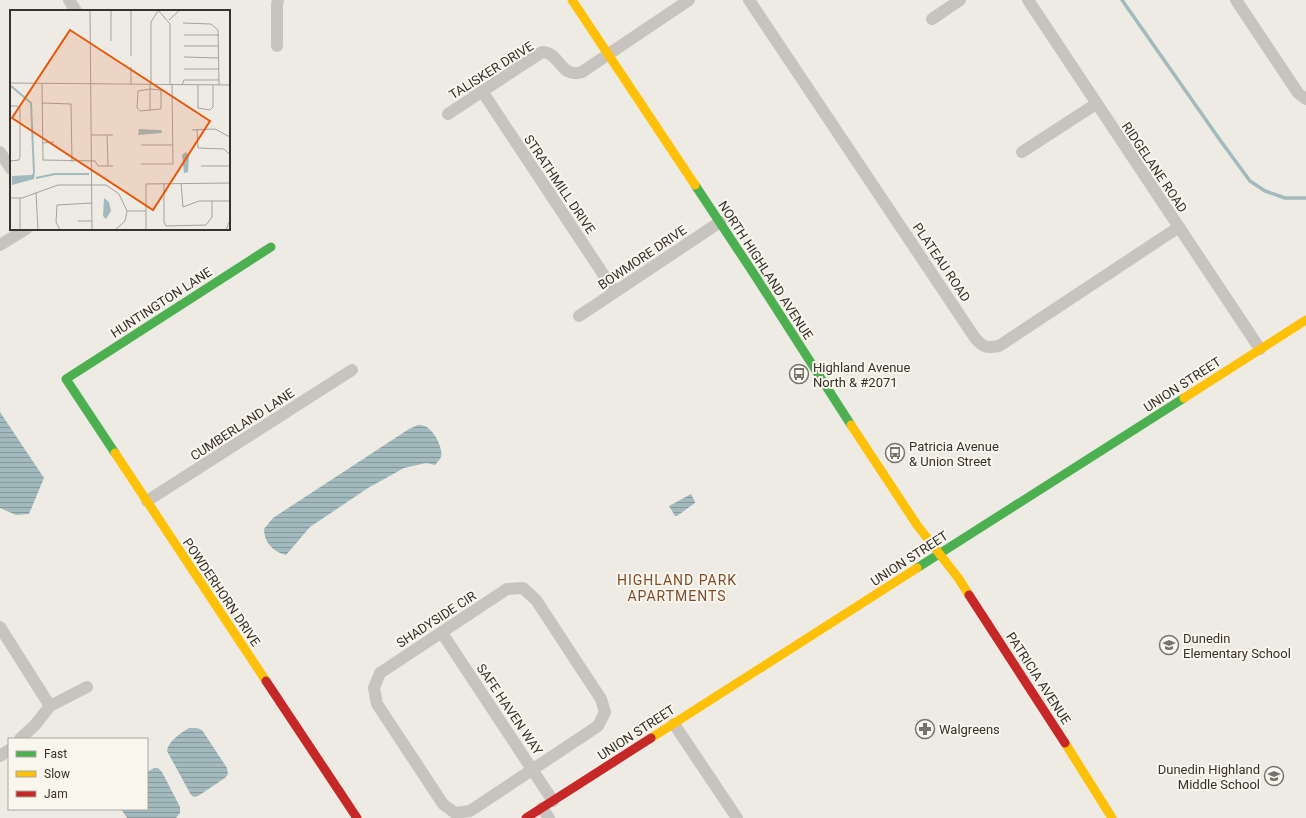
<svg xmlns="http://www.w3.org/2000/svg" width="1306" height="818" viewBox="0 0 1306 818" font-family="Roboto,sans-serif">
	<defs>
		<pattern id="water-rules" width="6" height="5" patternUnits="userSpaceOnUse"><rect width="6" height="5" fill="#a2babe"/><path d="M0 2.5h6" fill="none" stroke="#85989b"/></pattern>
	</defs>
	<rect width="100%" height="100%" fill="#eeebe5"/>
	<g fill="url(#water-rules)">
		<polygon points="0,412 44,478 29,514 16,515 0,508"/>
		<path d="M418,425C420,425 422,425 424,426C433,428 444,449 441,457C440,460 437,462 435,465L426,463L404,468L368,488L310,527L286,555C273,552 264,542 264,529L273,518L409,429Z"/>
		<polygon points="691,494 695,502 695,503 677,516 675,516 669,506"/>
		<path d="M189,728H197L202,730L227,768L228,774L225,778L198,796L194,797L191,795L167,751C168,741 181,733 189,728Z"/>
		<polygon points="154,768 158,768 162,772 180,807 180,813 176,818 127,818 121,809 147,809 147,772"/>
	</g>
	<g fill="none" stroke-linecap="round" stroke-linejoin="round">
		<polyline stroke="#a2babe" stroke-width="3.5" points="1122,0 1220,140 1250,181 1265,191 1285,198 1306,198"/>
		<g stroke="#c7c3be" stroke-width="12">
			<polyline points="69,0 76,11"/>
			<path d="M749,0L975,338C984,348 986,348 999,346L1179,227"/>
			<polyline points="1028,0 1260,349"/>
			<polyline points="1236,0 1298,93 1306,99"/>
			<polyline points="932,19 960,0"/>
			<polyline points="277,46 277,5 278,0"/>
			<polyline points="482,91 615,292"/>
			<path d="M448,114L542,52C560,52 560,79 582,72L689,0"/>
			<polyline points="0,152 11,169"/>
			<polyline points="1022,152 1096,104"/>
			<polyline points="0,245 26,229"/>
			<polyline points="579,316 720,222"/>
			<polyline points="147,501 352,370"/>
			<polygon points="523,588 536,600 601,699 605,712 598,726 470,811 455,813 443,804 377,704 374,688 380,673 507,589"/>
			<polyline points="0,627 50,706"/>
			<polyline points="442,633 553,801"/>
			<polyline points="674,724 737,818"/>
			<polyline points="20,739 35,725 50,706 87,687"/>
			<polyline points="0,756 9,750"/>
			<polyline points="542,808 549,818"/>
		</g>
		<g stroke="#4caf50" stroke-width="9">
			<polyline points="695,185 754,274 851,425"/>
			<polyline points="115,453 66,379 271,247"/>
			<polyline points="917,568 1184,398"/>
		</g>
		<g stroke="#ffc107" stroke-width="9">
			<polyline points="572,0 695,185"/>
			<polyline points="1184,398 1306,320"/>
			<polyline points="851,425 917,525 959,579 969,595"/>
			<polyline points="115,453 266,681"/>
			<polyline points="651,738 917,568"/>
			<polyline points="1065,743 1112,818"/>
		</g>
		<g stroke="#c62828" stroke-width="9">
			<polyline points="969,595 1065,743"/>
			<polyline points="266,681 357,818"/>
			<polyline points="526,818 651,738"/>
		</g>
	</g>
	<defs>
		<g id="bus-ring" transform="scale(1)"><circle r="9.5" fill="#f9f6ee" stroke="#78726d" stroke-width="1.5"/><path d="M-5-6H5V4H4V6H2V4H-2V6H-4V4H-5ZM-3.5-4V0h7V-4ZM-3.5 1.2v1.5H-2V1.2ZM2 1.2v1.5H3.5V1.2Z" fill="#78726d"/></g>
		<g id="school-ring" transform="scale(1)"><circle r="9.5" fill="#f9f6ee" stroke="#78726d" stroke-width="1.5"/><path d="M0-5L7-2L0 1L-7-2ZM-4 1L0 2.5L4 1V4Q0 6-4 4Z" fill="#78726d"/></g>
		<g id="pharmacy-ring" transform="scale(1)"><circle r="9.5" fill="#f9f6ee" stroke="#78726d" stroke-width="1.5"/><path d="M-2-6h4v4h4v4h-4v4h-4v-4h-4v-4h4Z" fill="#78726d"/></g>
	</defs>
	<g fill-rule="evenodd">
		<use href="#bus-ring" x="799" y="374"/>
		<use href="#bus-ring" x="895" y="453"/>
		<use href="#school-ring" x="1169" y="645"/>
		<use href="#pharmacy-ring" x="925" y="729"/>
		<use href="#school-ring" x="1274" y="776"/>
	</g>
	<g text-anchor="middle" stroke-width="4" stroke-linejoin="round" paint-order="stroke">
		<g font-size="13" fill="#38312c" stroke="#f9f6ee">
			<text transform="translate(491 70) rotate(-32)" y="5">TALISKER DRIVE</text>
			<text transform="translate(1155 167) rotate(56)" y="5">RIDGELANE ROAD</text>
			<text transform="translate(560 184) rotate(56)" y="5">STRATHMILL DRIVE</text>
			<text transform="translate(642 257) rotate(-34)" y="5">BOWMORE DRIVE</text>
			<text transform="translate(942 262) rotate(56)" y="5">PLATEAU ROAD</text>
			<text transform="translate(766 270) rotate(57)" y="5">NORTH HIGHLAND AVENUE</text>
			<text transform="translate(161 302) rotate(-33)" y="5">HUNTINGTON LANE</text>
			<text transform="translate(1182 384) rotate(-33)" y="5">UNION STREET</text>
			<text transform="translate(242 424) rotate(-33)" y="5">CUMBERLAND LANE</text>
			<text transform="translate(909 558) rotate(-33)" y="5">UNION STREET</text>
			<text transform="translate(222 592) rotate(56)" y="5">POWDERHORN DRIVE</text>
			<text transform="translate(436 619) rotate(-33)" y="5">SHADYSIDE CIR</text>
			<text transform="translate(1039 678) rotate(57)" y="5">PATRICIA AVENUE</text>
			<text transform="translate(510 709) rotate(56)" y="5">SAFE HAVEN WAY</text>
			<text transform="translate(636 732) rotate(-33)" y="5">UNION STREET</text>
		</g>
		<g font-size="13" fill="#38312c" stroke="#f9f6ee" text-anchor="start">
			<text x="813" y="372">Highland Avenue<tspan x="813" dy="15">North &amp; #2071</tspan></text>
			<text x="909" y="451">Patricia Avenue<tspan x="909" dy="15">&amp; Union Street</tspan></text>
			<text x="1183" y="643">Dunedin<tspan x="1183" dy="15">Elementary School</tspan></text>
			<text x="939" y="734">Walgreens</text>
			<text x="1260" y="774" text-anchor="end">Dunedin Highland<tspan x="1260" dy="15">Middle School</tspan></text>
		</g>
		<g font-size="14" letter-spacing="1" fill="#814c2b" stroke="#f9f6ee">
			<text x="677" y="585">HIGHLAND PARK<tspan x="677" dy="16">APARTMENTS</tspan></text>
		</g>
	</g>
	<g transform="translate(10 10)">
		<rect width="220" height="220" fill="#eeebe5"/>
		<path d="M129,119L151,120L152,123L128,125ZM176,142L179,146L178,162L174,163L172,145ZM25,162L24,169L2,175V166L21,165ZM94,188L99,192L101,201L96,209L93,206Z" fill="#a2babe"/>
		<path fill="none" stroke="#a2babe" stroke-width="2" d="M1,76L21,93L24,163M26,168L45,164H79"/>
		<path fill="none" stroke="#a5a19b" stroke-width="1" d="M80,0L82,220M101,0V31M121,0V46M148,0L160,14V75M159,10L170,0M173,13L201,14L208,20L209,75M174,25H209M174,36H209M174,47L209,48M121,57V74M174,59H209M0,73L220,75M32,74L33,150L85,151L88,156H103M140,75V100M141,75V12L148,1M172,75L174,70H209M188,75V98L200,100L203,97V75M140,79L151,80V99L130,101L127,98L128,81ZM32,93L61,94L62,152M0,96H7L10,99V147L9,150L0,151M182,120L205,119L220,127M187,120L188,138L214,139L220,145M81,125H103M97,125L98,156M32,133L44,132M131,135H162M131,154H163L162,75M191,156H220M154,173V212L156,216L196,215L202,207V191M171,173L173,197L189,191H220M26,183L28,220M0,188H12L48,175H96L109,184L117,201L115,211L105,220M10,188V220M117,201H136M68,211H82M50,220L46,212L47,195L82,193M136,220V174L220,173M216,220L220,210V191"/>
		<path fill="#e8590c" fill-opacity="0.15" stroke="#e8590c" stroke-width="2" d="M60,20L200,111L143,200L2,108Z"/>
		<rect width="220" height="220" fill="none" stroke="#38312c" stroke-width="2"/>
	</g>
	<rect x="8" y="738" width="140" height="72" fill="#f9f6ee" stroke="#aca7a0"/>
	<rect x="16" y="751" width="20" height="6" fill="#4caf50" stroke="#aca7a0"/>
	<text x="44" y="758" font-size="12" fill="#38312c">Fast</text>
	<rect x="16" y="771" width="20" height="6" fill="#ffc107" stroke="#aca7a0"/>
	<text x="44" y="778" font-size="12" fill="#38312c">Slow</text>
	<rect x="16" y="791" width="20" height="6" fill="#c62828" stroke="#aca7a0"/>
	<text x="44" y="798" font-size="12" fill="#38312c">Jam</text>
</svg>
